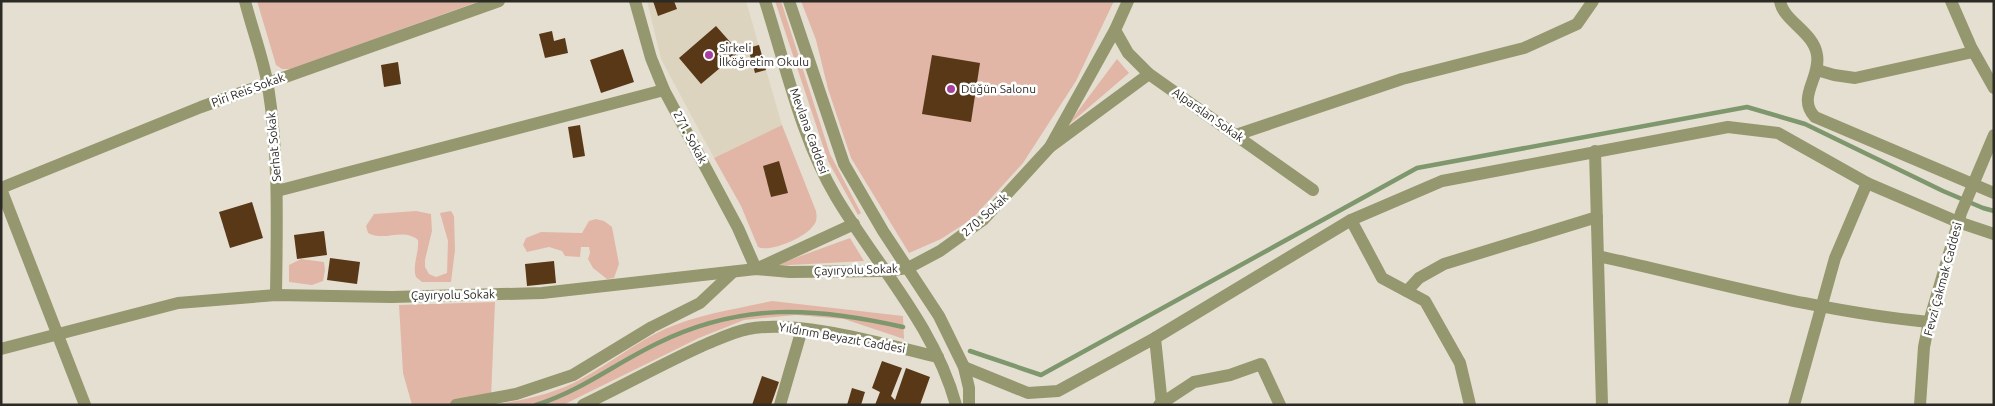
<svg xmlns="http://www.w3.org/2000/svg" width="1995" height="406" viewBox="0 0 1995 406" font-family="Ubuntu,sans-serif">
	<rect width="100%" height="100%" fill="#e5dfd2"/>
	<polygon fill="#ddd4c0" points="647,1 746,1 782,125 714,158 661,59"/>
	<g fill="#e2b6a6">
		<polygon points="257,1 480,1 291,69 282,69 276,65"/>
		<polygon points="775,1 781,1 830,154 861,213 858,215 828,161"/>
		<polygon points="801,1 1114,1 1076,81 1023,163 972,219 941,239 909,253 851,158 828,89 816,40"/>
		<polygon points="1117,59 1129,73 1066,127"/>
		<path d="M782,125L816,211C817,217 817,222 813,226C806,237 770,253 758,247L741,206L714,158Z"/>
		<path d="M416,211L431,214L432,231L425,260V267L429,274L436,277L447,273L448,241L440,213L451,211L454,216L455,250L451,282H422L416,277C412,266 419,253 418,240C403,227 385,242 368,233L366,226L374,214Z"/>
		<polygon points="596,219 604,221 612,227 619,264 614,278 607,279 593,268 588,259 590,253 589,247 581,247 580,257 565,256 562,251 549,247 527,252 523,245 526,238 541,232 582,233 589,221"/>
		<polygon points="850,238 864,261 773,266"/>
		<polygon points="301,259 324,262 325,270 323,281 312,285 289,282 289,265"/>
		<path d="M772,301L903,316L904,339L844,319L796,315L744,320L699,338L563,405H492C524,400 555,394 583,378C611,363 636,342 665,329C699,314 736,309 772,301Z"/>
		<polygon points="495,302 491,398 456,405 412,405 403,373 399,305"/>
	</g>
	<g fill="none" stroke-linecap="round" stroke-linejoin="round">
		<g stroke="#7e976d" stroke-width="4.5">
			<polyline points="970,351 1041,375 1417,168 1747,107 1805,124 1943,191 1983,208 1994,211"/>
			<path d="M536,405C581,391 616,363 658,343C742,302 815,307 903,327"/>
		</g>
	</g>
	<g fill="#593817">
		<polygon points="653,1 674,1 677,9 658,16"/>
		<polygon points="716,26 739,52 701,84 679,58"/>
		<polygon points="552,31 554,41 565,38 568,53 545,58 539,34"/>
		<polygon points="759,45 766,70 755,73 748,48"/>
		<polygon points="623,49 634,82 601,93 590,60"/>
		<polygon points="932,55 980,63 971,122 922,114"/>
		<polygon points="398,62 401,84 384,87 381,65"/>
		<polygon points="580,125 585,156 573,158 568,127"/>
		<polygon points="779,161 788,193 771,197 763,166"/>
		<polygon points="252,202 263,238 230,248 219,212"/>
		<polygon points="324,231 327,255 297,259 294,235"/>
		<polygon points="330,258 360,262 357,284 327,280"/>
		<polygon points="554,261 556,283 527,286 525,264"/>
		<polygon points="882,361 902,368 891,396 895,400 906,368 930,377 920,405 875,405 880,392 872,388"/>
		<polygon points="762,376 779,382 771,405 752,405"/>
		<polygon points="852,388 865,392 861,405 847,405"/>
	</g>
	<g fill="none" stroke-linecap="round" stroke-linejoin="round">
		<g stroke="#95976e" stroke-width="12">
			<path d="M245,1C252,29 263,57 268,86C279,155 277,225 276,295"/>
			<polyline points="635,1 651,58 664,90 738,228 756,269 854,224"/>
			<path d="M765,1C786,66 801,138 836,197C877,266 934,325 956,405"/>
			<polyline points="789,1 844,164 883,231 939,316 964,367 969,388 969,405"/>
			<polyline points="1128,1 1115,30 1050,147 1149,74"/>
			<path d="M1780,1C1783,21 1814,32 1817,55C1821,78 1796,97 1815,117L1994,193"/>
			<polyline points="1951,1 1971,47 1994,88"/>
			<polyline points="1115,30 1128,53 1149,74 1313,190"/>
			<polyline points="1817,70 1834,75 1855,78 1973,52"/>
			<polyline points="1236,135 1402,79 1524,48 1577,24 1593,1"/>
			<polyline points="1595,151 1602,405"/>
			<polyline points="1,188 201,107 499,1"/>
			<polyline points="1,189 85,405"/>
			<polyline points="277,191 664,90"/>
			<polyline points="1351,220 1382,278 1425,301 1460,363 1470,405"/>
			<path d="M1598,256C1707,280 1818,312 1929,322"/>
			<polyline points="1407,291 1419,278 1444,264 1597,217"/>
			<polyline points="1155,338 1162,405"/>
			<polyline points="1,349 178,303 276,295 392,297 542,293 756,269 790,272 885,271 908,268 940,251 983,220 1050,147"/>
			<polyline points="964,367 1028,393 1058,391 1155,338 1351,220 1442,181 1728,127 1778,133 1867,183 1958,222 1994,234"/>
			<polyline points="456,405 516,394 573,375 652,327 700,303 733,272"/>
			<path d="M583,405C623,386 662,364 702,346C717,340 732,332 748,329C799,319 886,345 938,357"/>
			<polyline points="780,405 802,329"/>
			<polyline points="1159,405 1194,382 1230,375 1261,364 1280,405"/>
			<polyline points="1794,405 1835,258 1867,183"/>
			<polyline points="1920,405 1924,347 1929,322 1961,213 1994,135"/>
		</g>
	</g>
	<g fill="#a73ea0" stroke="#fff" stroke-width="2">
		<circle cx="709" cy="55" r="5"/>
		<circle cx="951" cy="89" r="5"/>
	</g>
	<g text-anchor="middle" stroke-width="5" stroke-linejoin="round" paint-order="stroke">
		<g font-size="12" fill="#2c2a25" stroke="#fff" text-anchor="start">
			<text x="719" y="52">Sirkeli<tspan x="719" dy="14">İlköğretim Okulu</tspan></text>
			<text x="961" y="93">Düğün Salonu</text>
		</g>
		<g font-size="12" fill="#2c2a25" stroke="#fff">
			<text transform="translate(248 90) rotate(-20)" y="4">Piri Reis Sokak</text>
			<text transform="translate(1208 115) rotate(35)" y="4">Alparslan Sokak</text>
			<text transform="translate(809 131) rotate(70)" y="4">Mevlana Caddesi</text>
			<text transform="translate(690 137) rotate(62)" y="4">271. Sokak</text>
			<text transform="translate(274 147) rotate(-95)" y="4">Serhat Sokak</text>
			<text transform="translate(985 215) rotate(-42)" y="4">270. Sokak</text>
			<text transform="translate(856 270) rotate(-2)" y="4">Çayıryolu Sokak</text>
			<text transform="translate(1943 279) rotate(-75)" y="4">Fevzi Çakmak Caddesi</text>
			<text transform="translate(453 295) rotate(-1)" y="4">Çayıryolu Sokak</text>
			<text transform="translate(842 338) rotate(10)" y="4">Yıldırım Beyazıt Caddesi</text>
		</g>
	</g>
	<rect width="1995" height="406" fill="none" stroke="#2c2a25" stroke-width="5"/>
</svg>
